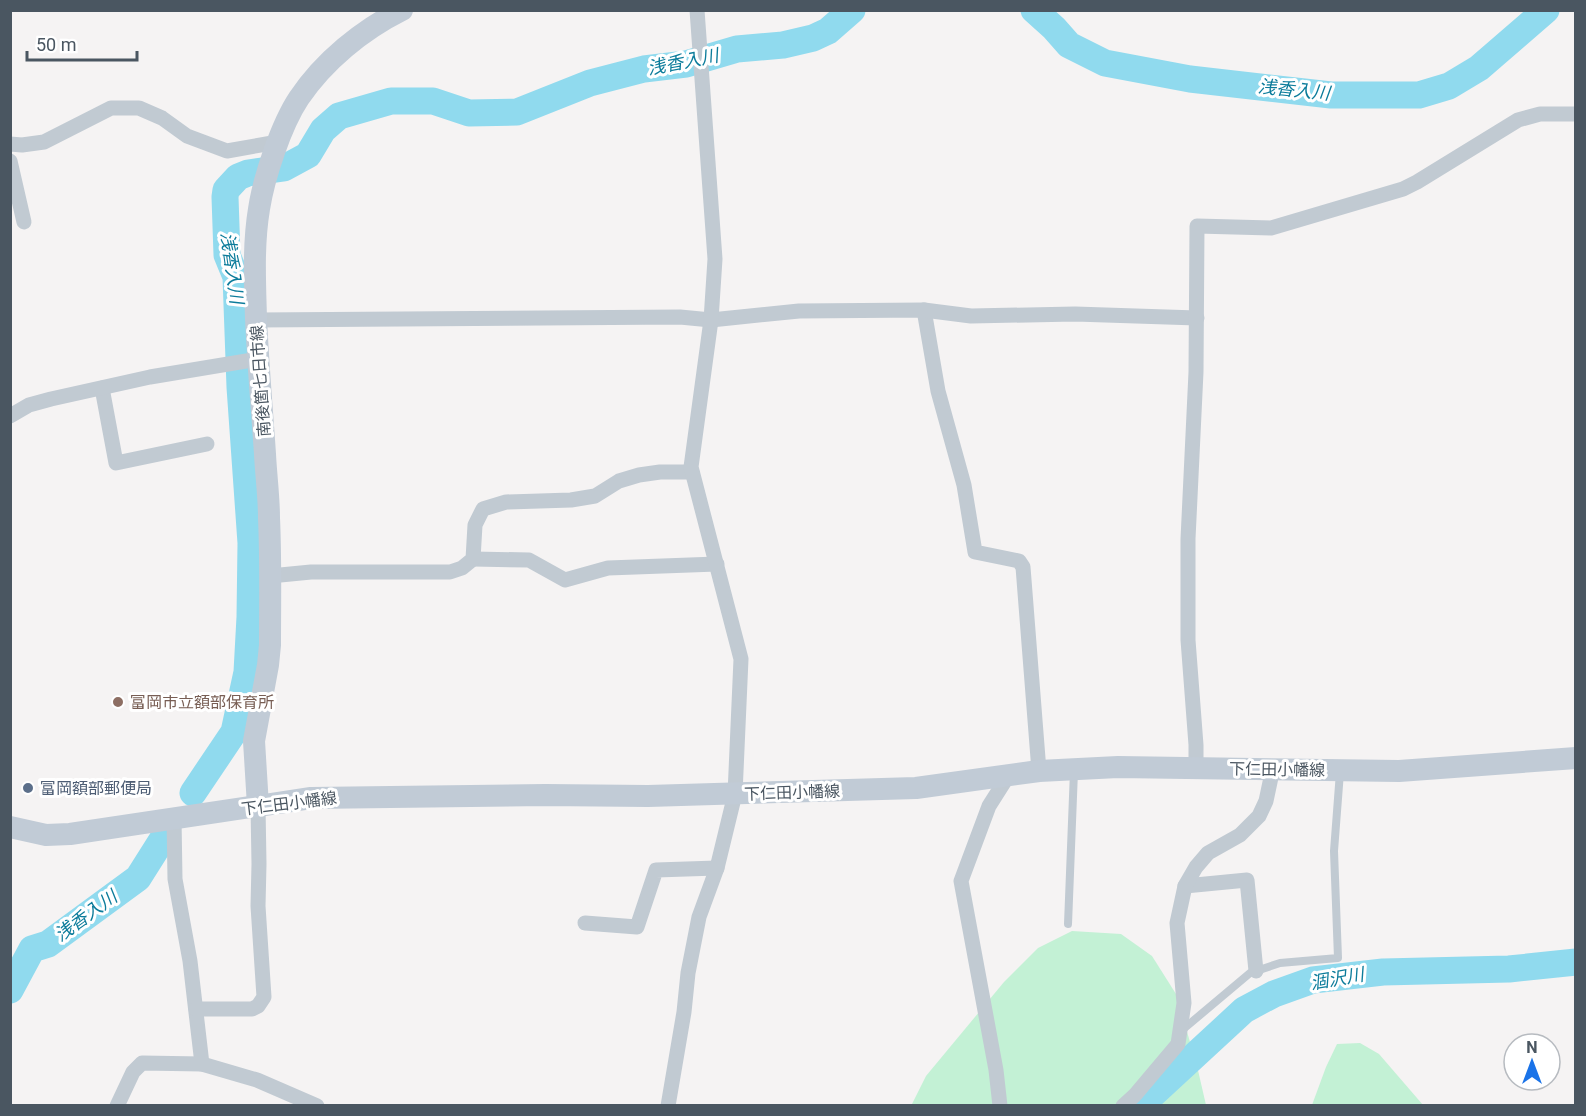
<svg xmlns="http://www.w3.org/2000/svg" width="1586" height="1116" viewBox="0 0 1586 1116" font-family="Roboto,'Noto Sans JP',sans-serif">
	<rect width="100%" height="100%" fill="#f5f3f3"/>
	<g fill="#c3f1d5">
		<polygon points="1072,931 1121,934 1152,956 1176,994 1197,1066 1206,1105 911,1106 926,1076 1004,982 1038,948"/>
		<polygon points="1360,1043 1379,1054 1423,1105 1312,1105 1326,1067 1337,1044"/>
	</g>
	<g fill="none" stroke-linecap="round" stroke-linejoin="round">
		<g stroke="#90daee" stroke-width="27">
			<polyline points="1034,10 1054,28 1069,45 1105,63 1190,79 1331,95 1419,95 1449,86 1479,68 1546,10"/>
			<polyline points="193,793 234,732 247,672 250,617 251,543 240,387 236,277 227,255 225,197 226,190 238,177 248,173 284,168 308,155 323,130 339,116 391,101 433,101 469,113 517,112 590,83 644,69 686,64 737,49 783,45 813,38 828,31 852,10"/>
			<polyline points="10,990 32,949 48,944 138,878 162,840"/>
			<polyline points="1140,1106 1244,1010 1274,994 1313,980 1383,972 1509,969 1576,962"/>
		</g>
		<g stroke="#c1cad2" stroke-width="8">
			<polyline points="1068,924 1074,771"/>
			<polyline points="1181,1031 1250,973 1280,963 1338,958 1334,851 1340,772"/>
		</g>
		<g stroke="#c1cad2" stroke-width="15">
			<polyline points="10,144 22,145 44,142 111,108 139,108 162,118 187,136 227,151 278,142"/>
			<polyline points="10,161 24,222"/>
			<polyline points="924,310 938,391 964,485 975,552 1019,561 1023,567 1039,771"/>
			<polyline points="257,320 680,317 711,320 799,311 924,310 971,316 1075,314 1197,318"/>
			<polyline points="102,388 116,463 207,444"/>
			<polyline points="10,416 29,405 51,399 150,377 258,359"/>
			<polyline points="473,559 529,560 565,580 608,568 717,564"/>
			<polyline points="270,576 311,572 450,572 462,568 473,559 475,525 483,509 506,502 571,500 595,496 619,481 639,475 660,472 692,472"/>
			<polyline points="1196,768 1196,745 1188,640 1188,539 1196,372 1197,226 1271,228 1403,189 1417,182 1518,120 1540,114 1576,114"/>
			<polyline points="174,818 175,879 190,961 202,1064"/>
			<polyline points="1185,886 1247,880 1256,971"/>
			<polyline points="585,923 637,927 656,870 717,868"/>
			<polyline points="196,1009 252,1009 258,1006 264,997 258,906 259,864 258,806"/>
			<polyline points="117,1106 133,1072 142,1063 202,1064 257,1080 317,1106"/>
			<polyline points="668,1106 684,1012 688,973 699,917 717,868 735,794 741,659 691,467 711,320 715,259 697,10"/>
			<polyline points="1000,1106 996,1070 961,881 989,806 1008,776"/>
			<polyline points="1123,1106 1135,1095 1178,1044 1184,1003 1177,923 1185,886 1196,867 1208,853 1240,835 1259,816 1266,801 1273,768"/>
		</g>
		<g stroke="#c1cbd6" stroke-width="22">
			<path d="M258,806L254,741L268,665L270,645C270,603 271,560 269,518C269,497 266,475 265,454C262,409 258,364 256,318C255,282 253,245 259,209C264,177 281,125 299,98C324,61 362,30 402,10"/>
			<polyline points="10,827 46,835 70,834 311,798 545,795 648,796 916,788 1039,771 1118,767 1399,771 1576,758"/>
		</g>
	</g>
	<circle fill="#8d6e63" stroke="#fff" stroke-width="2" cx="118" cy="702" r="6"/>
	<circle fill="#5c6f8a" stroke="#fff" stroke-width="2" cx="28" cy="788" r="6"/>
	<g text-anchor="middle" stroke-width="6" stroke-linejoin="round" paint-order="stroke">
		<g font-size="16" fill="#4a5661" stroke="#fff">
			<text transform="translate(260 381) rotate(-94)" y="6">南後箇七日市線</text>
			<text transform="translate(1277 769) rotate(1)" y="6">下仁田小幡線</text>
			<text transform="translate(792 792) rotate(-2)" y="6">下仁田小幡線</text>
			<text transform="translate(289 803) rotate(-7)" y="6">下仁田小幡線</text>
		</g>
		<g font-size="16" fill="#785e54" stroke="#fff" text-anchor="start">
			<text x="130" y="708">富岡市立額部保育所</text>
		</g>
		<g font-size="16" fill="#4e5e75" stroke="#fff" text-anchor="start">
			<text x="40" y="794">富岡額部郵便局</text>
		</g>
		<g font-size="18" font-style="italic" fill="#0c7c9b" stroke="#fff">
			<text transform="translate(683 62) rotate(-11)" y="6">浅香入川</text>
			<text transform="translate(1294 90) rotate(6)" y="6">浅香入川</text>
			<text transform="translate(232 268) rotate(82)" y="6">浅香入川</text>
			<text transform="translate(86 916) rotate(-36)" y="6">浅香入川</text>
			<text transform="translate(1337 979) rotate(-10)" y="6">涸沢川</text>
		</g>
	</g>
	<rect width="1586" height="1116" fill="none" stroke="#4a5661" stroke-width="24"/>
	<g transform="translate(1532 1062)"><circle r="28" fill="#ffffff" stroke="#b7bbc0" stroke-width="1.5"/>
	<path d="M0-4.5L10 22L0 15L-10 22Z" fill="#1a73e8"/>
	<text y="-9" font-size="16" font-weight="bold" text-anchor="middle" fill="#4a5661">N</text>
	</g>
	<path d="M27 51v9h110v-9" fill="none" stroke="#4a5661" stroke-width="3"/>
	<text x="36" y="51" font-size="18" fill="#4a5661" stroke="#ffffff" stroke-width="4.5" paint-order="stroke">50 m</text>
</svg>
